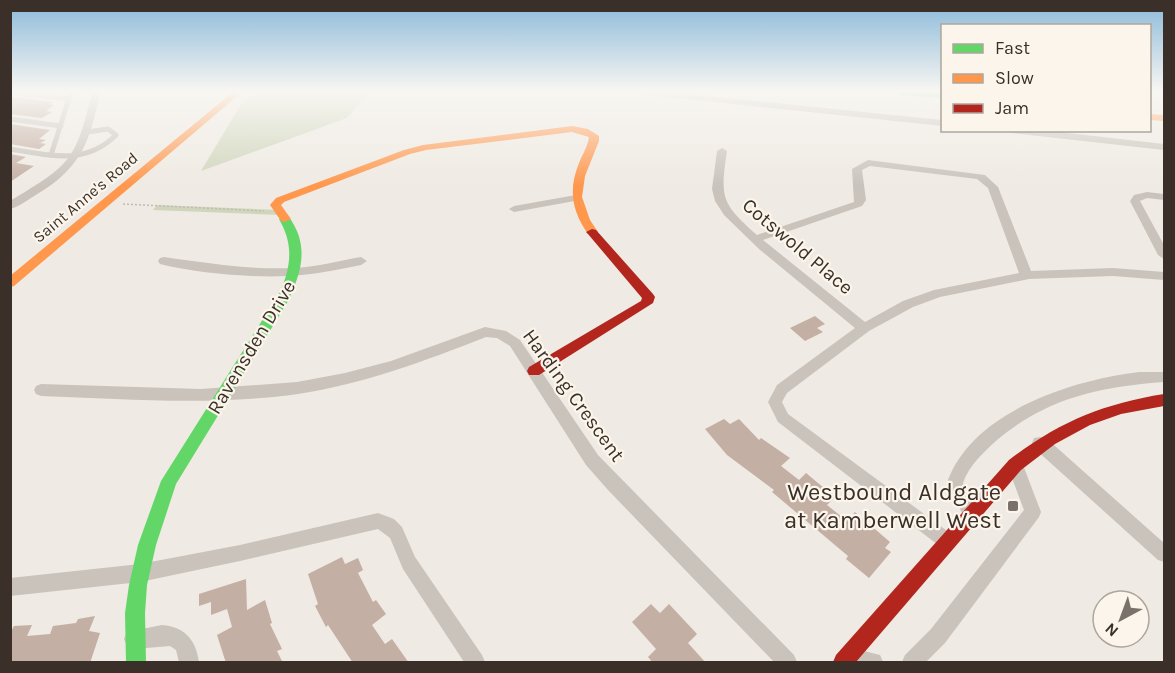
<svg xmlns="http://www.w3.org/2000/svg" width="1175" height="673" viewBox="0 0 1175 673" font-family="Karla,sans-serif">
	<rect width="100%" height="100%" fill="#efeae3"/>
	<g fill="#cfd6bc">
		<polygon points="263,92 370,92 347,118 201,171 243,101"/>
		<polygon points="157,205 278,210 281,215 153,210"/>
	</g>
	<g fill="#c4afa4">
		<polygon points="10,97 53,102 49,104 54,105 46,111 52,112 42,118 10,114"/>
		<polygon points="10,124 50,130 39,139 46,140 40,143 46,144 39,149 10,144"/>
		<polygon points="10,154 26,157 16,163 34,166 10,182"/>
		<polygon points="815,316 825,324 817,328 823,332 805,341 790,328"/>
		<polygon points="724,419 730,424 739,419 759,440 761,438 790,458 781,466 799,480 806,473 818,483 835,497 827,505 847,521 855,512 890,542 885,548 891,552 869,578 846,559 848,556 772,492 774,490 727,455 705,429"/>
		<polygon points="342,557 345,564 358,558 363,570 358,573 373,602 376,600 386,614 372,625 385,644 392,639 409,663 353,663 328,625 326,627 315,606 318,604 308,574"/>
		<polygon points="246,579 247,610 265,600 272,623 270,624 282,649 277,651 283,663 226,663 217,635 232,627 227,609 211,615 211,602 199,606 199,594"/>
		<polygon points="651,604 660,613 669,604 697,634 688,643 706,663 653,663 648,657 656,649 632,622"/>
		<polygon points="95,616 89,631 100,633 90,663 10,663 10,633 14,626 32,625 27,636 50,634 53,626 76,623 78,619"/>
	</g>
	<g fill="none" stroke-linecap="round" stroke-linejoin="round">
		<polyline stroke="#c2bbb4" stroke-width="1.5" stroke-dasharray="2 2" stroke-linecap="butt" points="123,204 264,211"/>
		<g stroke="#c9c3bc" stroke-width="5">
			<polyline points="10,92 69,99"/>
			<polyline points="10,119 61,126"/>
			<path d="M10,149C49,155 85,166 116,135L108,129L87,132"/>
			<polyline points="51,155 71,92"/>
		</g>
		<g fill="#c9c3bc" fill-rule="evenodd">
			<path d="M92,92H100C90,140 83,166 39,193C30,198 21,206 10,209V201C70,165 76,161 92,92Z"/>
			<polygon points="644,92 668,92 942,120 942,126 648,95"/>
			<polygon points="1008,130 1042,130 1164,144 1164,150 1012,133"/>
			<path d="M722,148L727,151C720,198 721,203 757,235L854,202L852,169L868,160L985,175L998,187L1031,271L1113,268L1164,272V280L1113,276L1029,279L940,297L913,307L869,331L787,393L782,402L788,414L954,536L957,542L954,548L948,550L942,548L778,422L768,402L777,385L855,328L759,249L724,215L715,201L712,189L717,151ZM870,166L977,179L988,188L1019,273L934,290L903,301L865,322L763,240L862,206L866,200L862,170Z"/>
			<polygon points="1147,192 1164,194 1164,200 1147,198 1140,201 1164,245 1164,259 1158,255 1130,201 1134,195"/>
			<polygon points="576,195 580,196 580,200 514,212 509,209 514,206"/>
			<path d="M164,257C207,263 249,270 293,268C316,267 338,261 361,257L367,261L361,265C341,269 322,273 302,275C261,279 200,274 160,264L158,261L160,258Z"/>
			<path d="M485,327L506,331L520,340L598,455L794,655L797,662H774L608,490L586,465L510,346L497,338L486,337C425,361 363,384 298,394C213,406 126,399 41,396L36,394L34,390L36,386L41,384L201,389L297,382L345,373L391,361Z"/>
			<path d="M1139,372H1164V382C1101,387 1048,397 997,440C984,452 969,465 963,483L980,514L977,519L971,522L965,519L947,483C971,412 1072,380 1139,372Z"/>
			<polygon points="1040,437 1046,438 1164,543 1164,562 1158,560 1034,448 1032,443 1034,438"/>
			<polygon points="1015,458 1021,460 1023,465 1041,512 1039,517 945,643 926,662 902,662 905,655 931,629 1024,510 1007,465 1009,460"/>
			<polygon points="378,513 394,519 402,527 415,557 482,655 485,662 464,662 403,569 390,538 378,529 240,561 140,582 10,596 10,578 140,564 240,545"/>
			<path d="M162,625C185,627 196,640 199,662H179L176,650L170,646L134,649L127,646L124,639L127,632Z"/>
			<polygon points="848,647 880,655 883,662 840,662 838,657 841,650"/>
		</g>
		<g fill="#63d668" fill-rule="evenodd">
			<polygon points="898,92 942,93 942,98 902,95"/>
			<path d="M285,216C291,218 291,220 294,225C309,252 299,278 287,303L176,484L156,545L147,585L145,613L146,662H126L125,613L129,585L138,545L161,481L280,292C291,266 294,245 279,219Z"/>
		</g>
		<g fill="#ff974d" fill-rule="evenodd">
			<polygon points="233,92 242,92 14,286 10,287 10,276"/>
			<polygon points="1150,114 1164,115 1164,121 1150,120"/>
			<path d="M572,126L588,129L599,136V141L585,176L582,197L590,220L598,232L596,234H588C572,211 568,190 579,163C582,155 588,146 589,137L572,132L426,150L410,154L284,202L281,205L291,219L285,222L281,221L270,205L276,198L404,150L423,145Z"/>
		</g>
		<g fill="#b3261e" fill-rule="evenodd">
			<polygon points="592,229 596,230 653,294 655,297 653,303 539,375 529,375 527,371 529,367 641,301 642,298 588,234 586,232"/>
			<path d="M1164,394V406L1121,414L1090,425L1055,444L1021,470L856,662H833L836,655L1009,460C1059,422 1102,404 1164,394Z"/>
		</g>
	</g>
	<linearGradient id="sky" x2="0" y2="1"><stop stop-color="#8ab9d9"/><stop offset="0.49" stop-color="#f8f6f2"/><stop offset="1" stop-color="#f8f6f2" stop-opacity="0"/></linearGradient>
	<rect width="1175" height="186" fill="url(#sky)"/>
	<rect fill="#79716a" stroke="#fbf5eb" stroke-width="2" x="1007" y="500" width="12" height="12" rx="3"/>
	<g text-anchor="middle" stroke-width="4.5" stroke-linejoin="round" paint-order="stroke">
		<g font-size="16" fill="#3a3029" stroke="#fbf5eb">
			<text transform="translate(85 197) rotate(-40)" y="6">Saint Anne's Road</text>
		</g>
		<g font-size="20" fill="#3a3029" stroke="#fbf5eb">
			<text transform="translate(798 246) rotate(40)" y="7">Cotswold Place</text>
			<text transform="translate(251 347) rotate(-59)" y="7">Ravensden Drive</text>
			<text transform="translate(574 395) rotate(54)" y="7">Harding Crescent</text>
		</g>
		<g font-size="24" fill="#3a3029" stroke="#fbf5eb" text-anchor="end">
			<text x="1001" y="500">Westbound Aldgate<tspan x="1001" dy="28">at Kamberwell West</tspan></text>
		</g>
	</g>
	<rect width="1175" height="673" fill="none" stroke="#3a3029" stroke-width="24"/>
	<rect x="941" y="24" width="210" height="108" fill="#fbf5eb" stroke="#aea69d" stroke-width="1.5"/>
	<rect x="953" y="44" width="30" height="9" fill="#63d668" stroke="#aea69d" stroke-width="1.5"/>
	<text x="995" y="54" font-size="18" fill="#3a3029">Fast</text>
	<rect x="953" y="74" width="30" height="9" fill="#ff974d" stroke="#aea69d" stroke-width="1.5"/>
	<text x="995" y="84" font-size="18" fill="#3a3029">Slow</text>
	<rect x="953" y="104" width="30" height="9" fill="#b3261e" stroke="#aea69d" stroke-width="1.5"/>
	<text x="995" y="114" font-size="18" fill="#3a3029">Jam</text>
	<g transform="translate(1121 619) rotate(221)"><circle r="28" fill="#fbf5eb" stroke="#aea69d" stroke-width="1.5"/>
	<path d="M0-4.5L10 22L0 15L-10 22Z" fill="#79716a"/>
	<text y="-9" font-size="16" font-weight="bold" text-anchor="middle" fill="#3a3029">N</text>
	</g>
</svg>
